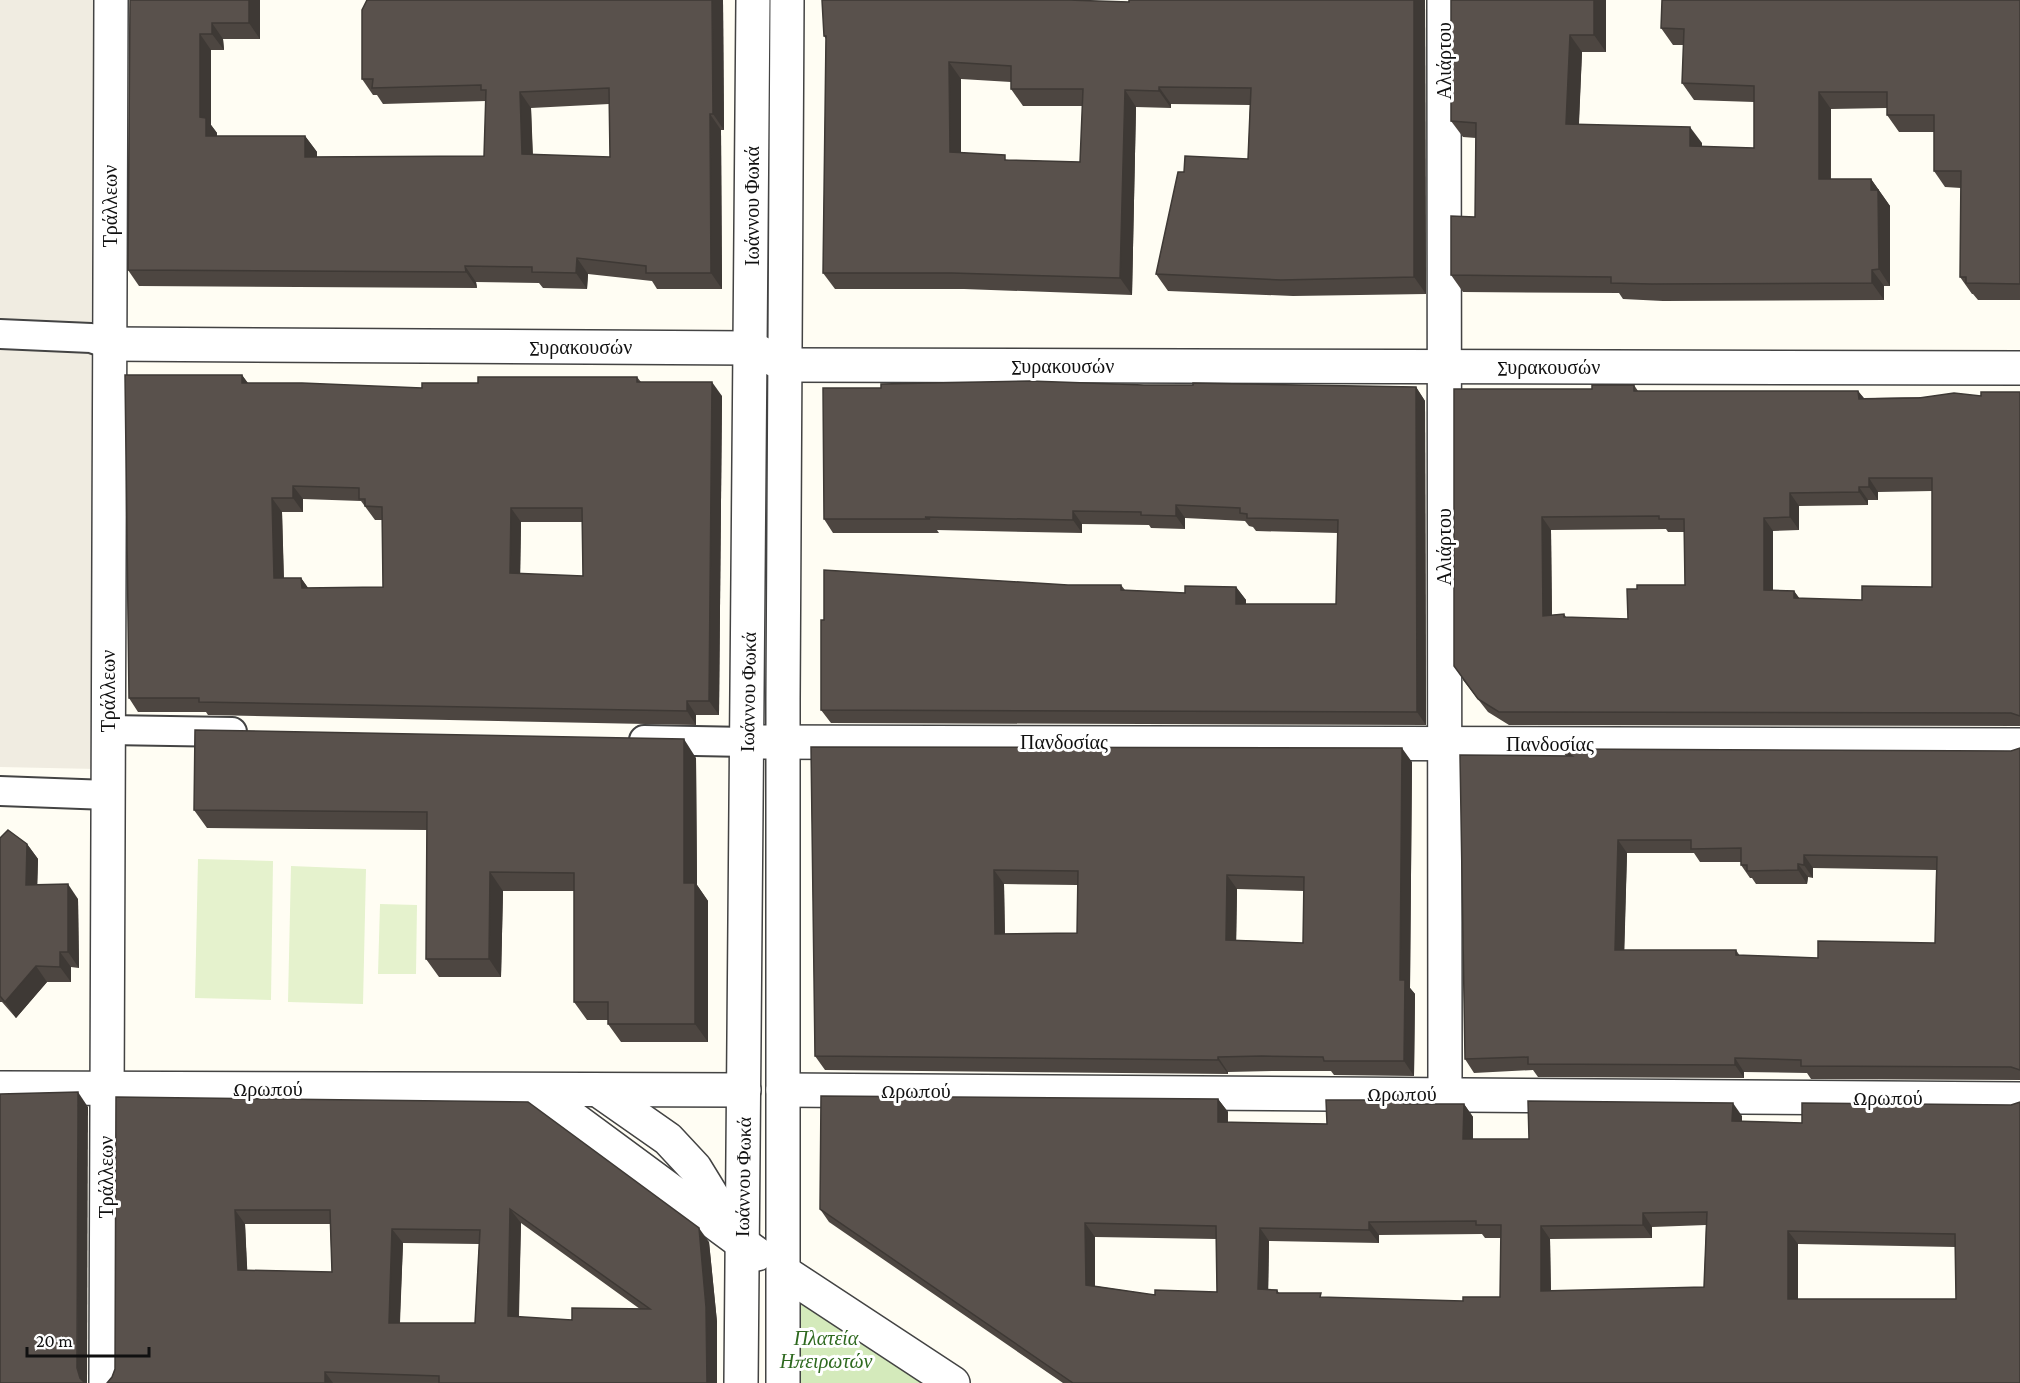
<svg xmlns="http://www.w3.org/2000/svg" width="2020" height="1383" viewBox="0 0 2020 1383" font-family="'Crimson Pro',serif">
	<rect width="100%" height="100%" fill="#fffdf3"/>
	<polygon fill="#d4eabb" points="791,1286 936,1383 793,1383"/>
	<g fill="#e5f2cd">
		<polygon points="198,859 273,861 271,1000 195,998"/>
		<polygon points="291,866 366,869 363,1004 288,1002"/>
		<polygon points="380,904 417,905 416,974 378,974"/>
	</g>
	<polygon fill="#f0ece1" points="0,0 96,0 91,338 97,769 0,767"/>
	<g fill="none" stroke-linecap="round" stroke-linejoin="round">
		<g stroke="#434343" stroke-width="32">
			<g id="pedestrian">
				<polyline points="0,334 91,338 109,344"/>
				<polyline points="108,730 232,732"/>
				<polyline points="644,740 747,742"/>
				<polyline points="0,791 108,795"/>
			</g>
		</g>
		<g stroke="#434343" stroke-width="36">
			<g id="minor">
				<polyline points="1444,0 1445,1094"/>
				<polyline points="109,344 751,348 785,365"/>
				<polyline points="747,742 2020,745"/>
				<polyline points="783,1090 2020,1099"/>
				<polyline points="784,1272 953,1383"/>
				<polyline points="106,1383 111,0"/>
			</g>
		</g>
		<g stroke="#434343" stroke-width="36">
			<g id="tertiary">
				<polyline points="785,365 2020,368"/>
				<polyline points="0,1088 744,1090"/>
				<polyline points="598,1090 668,1139 695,1168 733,1230"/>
				<polyline points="536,1091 757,1254"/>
				<polyline points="741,1383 753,0"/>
				<polyline points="783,1383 783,699 787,0"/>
			</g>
		</g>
		<use href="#pedestrian" stroke="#fff" stroke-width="28"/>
		<use href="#minor" stroke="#fff" stroke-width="33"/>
		<use href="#tertiary" stroke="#fff" stroke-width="33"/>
	</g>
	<g fill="#4d4641" fill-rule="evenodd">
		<path d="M130,0H260V39H223L224,50H211V125L217,133V136H305L317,152V157L484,156L486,101L383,104L377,95H373L362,79L723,0L724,130H721L722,289H657L652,281L588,274L587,289L543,288L539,283L476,282L477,288L139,286L128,270ZM609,104L610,157L533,155L531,108Z"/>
		<path d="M1425,0L1426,294L1293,296L1168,291L1156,274L1184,172L1248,159L1250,105L1171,104V108L1136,107L1132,295L964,289H835L823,273L826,39L824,36L1077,1L1129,2ZM961,79L1011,82V89L1023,106H1083L1080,162L1009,160L961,153Z"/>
		<polygon points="1451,0 1606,0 1606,52 1582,52 1579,124 1702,143 1702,147 1754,148 1754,102 1694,100 1682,83 1684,45 1673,45 1661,28 2020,0 2020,300 1978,300 1973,294 1972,294 1960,277 1961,188 1945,187 1934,171 1934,132 1899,132 1887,115 1887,108 1831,109 1831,179 1871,179 1890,206 1890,286 1884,286 1884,300 1663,301 1623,299 1619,293 1463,292 1451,275 1475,217 1476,138 1463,137 1451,121"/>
		<path d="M242,375L248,383L422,388L478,383L637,377L641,382L722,396L719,715H696V725L208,715L206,712H138L129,698ZM303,499L361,501L375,520H382L383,587L308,588L301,578H284L282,512H303ZM521,522H582L583,576L520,574Z"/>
		<polygon points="1144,385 1416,387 1425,401 1426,725 831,723 821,710 824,620 1068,585 1121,585 1125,590 1185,593 1236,587 1246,600 1246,604 1336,604 1338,533 1256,531 1253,527 1249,526 1245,521 1185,518 1185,529 1151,528 1149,525 1082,524 1082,533 937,530 939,533 833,533 824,519 881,388"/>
		<path d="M1634,385L1638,391H1858L1864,398L1981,396L2020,392V726L1509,725L1488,712L1463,680L1592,389ZM1932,491V587L1862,600L1800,599L1794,591L1773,590V531L1799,530V506L1868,505V500H1878V492ZM1666,529L1668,532H1684L1685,585L1637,589L1628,619L1566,617L1564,614L1552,615L1551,530Z"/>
		<path d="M811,747L1412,762L1410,988L1415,994L1414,1076L1334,1075L1331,1071H1272L1228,1072V1074L825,1070L815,1056ZM1004,884L1077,885V933L1005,934ZM1237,889L1304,891L1303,943L1236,940Z"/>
		<path d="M2020,748V1080L1811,1079L1807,1073L1744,1072V1078L1538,1077L1533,1070L1474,1073L1465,1059L1566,756L1561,749L2011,751ZM1627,853H1694L1700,862H1741V865L1750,878H1752L1756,884H1807L1808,877L1813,878V868L1936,870L1935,943L1818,958L1740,956L1736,950H1624Z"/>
		<polygon points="696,758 697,885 708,901 708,1042 621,1042 608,1024 608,1020 587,1020 574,1002 574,891 503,891 501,977 439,977 426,959 427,830 207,828 194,810"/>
		<polygon points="0,838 27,844 38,859 37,884 78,899 79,968 71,967 71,982 47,982 16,1018 2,1002 0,1002"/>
		<path d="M116,1097L709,1242L717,1322V1383H107L112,1377L115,1369ZM521,1223L640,1309L572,1320L519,1317ZM245,1224H330L332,1272L247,1270ZM403,1243L479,1244L475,1323H400Z"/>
		<path d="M1218,1099L1228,1112V1122L1327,1124L1407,1104H1464L1473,1117V1139H1529L1742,1116V1121L1802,1123L2011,1105L2020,1383H1063L829,1222L820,1209ZM1706,1225L1704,1287L1551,1291L1550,1239L1652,1238V1227ZM1482,1234L1485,1238H1501L1500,1297L1463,1301L1324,1298L1279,1293L1277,1290H1268L1269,1241L1379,1243V1235ZM1095,1237L1216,1239L1217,1292L1155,1295L1095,1286ZM1798,1244L1956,1247V1299H1798Z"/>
	</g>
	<g fill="#3e3935">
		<polygon points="249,0 260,0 260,39 249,23"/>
		<polygon points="712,0 723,0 724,130 713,114"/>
		<polygon points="1414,0 1425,0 1426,294 1414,277"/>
		<polygon points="1594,0 1606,0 1606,52 1594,35"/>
		<polygon points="212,23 223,39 224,50 212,34"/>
		<polygon points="200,34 211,50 211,125 217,133 217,152 206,136 200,117"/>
		<polygon points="1570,35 1582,52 1578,140 1566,124"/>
		<polygon points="949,62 961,79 961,169 950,152"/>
		<polygon points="1159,87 1171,104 1171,108 1159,91"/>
		<polygon points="1125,90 1136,107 1132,295 1120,278"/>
		<polygon points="520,92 531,108 533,170 522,154"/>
		<polygon points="1819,92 1831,109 1830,195 1819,179"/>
		<polygon points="710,114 721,130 722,289 711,273"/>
		<polygon points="1690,127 1702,143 1702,163 1690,146"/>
		<polygon points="305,136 317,152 317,173 305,157"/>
		<polygon points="1871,179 1890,206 1890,286 1879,269 1871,190"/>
		<polygon points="577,258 588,274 587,289 576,273"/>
		<polygon points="465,266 476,282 477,288 466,272"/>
		<polygon points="1872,270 1884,286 1884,300 1872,283"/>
		<polygon points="242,375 251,388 242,383"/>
		<polygon points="712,382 722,396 719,715 709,701"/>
		<polygon points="1416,387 1425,401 1426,725 1417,712"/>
		<polygon points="1858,391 1868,404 1859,399"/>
		<polygon points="1869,478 1878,492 1878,500 1869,487"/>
		<polygon points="293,486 303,499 303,512 293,498"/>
		<polygon points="1859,487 1868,500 1868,505 1859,492"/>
		<polygon points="1790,493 1799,506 1799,530 1790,517"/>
		<polygon points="272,498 282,512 284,592 274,578"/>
		<polygon points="1176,505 1185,518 1185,529 1176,516"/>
		<polygon points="511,508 521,522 520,587 510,573"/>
		<polygon points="1073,511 1082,524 1082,533 1073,520"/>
		<polygon points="1542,517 1551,530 1552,629 1543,616"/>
		<polygon points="1764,518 1773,531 1773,603 1764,590"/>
		<polygon points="301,578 311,592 302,588"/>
		<polygon points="1236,587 1246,600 1245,617 1236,604"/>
		<polygon points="1794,591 1803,604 1794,598"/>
		<polygon points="687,701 696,715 696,725 687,711"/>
		<polygon points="684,739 696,758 697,885 708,901 708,1042 695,1024 684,883"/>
		<polygon points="1402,748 1412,762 1410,988 1415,994 1414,1076 1404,1061 1400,980"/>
		<polygon points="1618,840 1627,853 1624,963 1615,950"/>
		<polygon points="27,844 38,859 37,900 26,885"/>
		<polygon points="1804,855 1813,868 1813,878 1804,865"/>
		<polygon points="1798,864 1808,877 1807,884 1798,870"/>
		<polygon points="994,870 1004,884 1005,949 995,934"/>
		<polygon points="490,872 503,891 501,977 489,959"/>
		<polygon points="1227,875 1237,889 1236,954 1226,940"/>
		<polygon points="68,884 78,899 79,968 68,952"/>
		<polygon points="60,952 71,967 71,982 60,967"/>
		<polygon points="36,966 47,982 16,1018 5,1002"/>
		<polygon points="1218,1057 1228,1072 1228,1074 1218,1060"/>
		<polygon points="1735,1058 1744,1072 1744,1078 1735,1065"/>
		<polygon points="78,1092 88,1107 87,1383 83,1383 80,1378 77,1368"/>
		<polygon points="1218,1099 1228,1112 1227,1135 1218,1122"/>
		<polygon points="1733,1103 1742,1116 1741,1134 1732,1121"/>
		<polygon points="1464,1104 1473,1117 1473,1153 1463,1139"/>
		<polygon points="510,1209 521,1223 518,1331 508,1316"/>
		<polygon points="235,1210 245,1224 248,1285 238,1270"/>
		<polygon points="1643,1213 1652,1227 1652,1238 1643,1225"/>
		<polygon points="1369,1222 1379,1235 1379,1243 1369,1230"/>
		<polygon points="1085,1223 1095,1237 1095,1298 1086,1285"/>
		<polygon points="1541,1226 1550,1239 1551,1304 1541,1291"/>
		<polygon points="699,1228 709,1242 717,1322 717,1383 707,1383"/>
		<polygon points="1260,1228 1269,1241 1268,1303 1258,1289"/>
		<polygon points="392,1229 403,1243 399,1337 389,1323"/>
		<polygon points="1788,1231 1798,1244 1798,1312 1788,1299"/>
		<polygon points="325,1372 333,1383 325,1383"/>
	</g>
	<g fill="#59514c" stroke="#3e3935" stroke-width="1.5" fill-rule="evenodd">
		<path d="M130,0H249V23H212V34H200V117L206,118V136H305V157L484,156L486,90H481V85L372,88L373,79H362V10L367,0H712L713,114H710L711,273H646V266L577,258L576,273L532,272V267L465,266L466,272L128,270ZM609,88L610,157L522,154L520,92Z"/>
		<path d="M822,0H1067L1129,2V0H1414V277L1281,280L1156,274L1178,172H1184L1185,156L1248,159L1251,88L1159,87V91L1125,90L1120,278L952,273H823L826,36H824ZM949,62L1011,66V89H1083L1080,162L1005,160V155L950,152Z"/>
		<polygon points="1451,0 1594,0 1594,35 1570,35 1566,124 1690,127 1690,146 1754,148 1754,86 1682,83 1684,29 1661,28 1662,0 2020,0 2020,284 1966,283 1966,277 1960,277 1961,171 1934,171 1934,115 1887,115 1887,92 1819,92 1819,179 1871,179 1871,190 1878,190 1879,269 1872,270 1872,283 1651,284 1611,283 1611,277 1451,275 1451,216 1475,217 1476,123 1451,121"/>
		<path d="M125,375H242V383H302L422,388V383H478V377H637V382H712L709,701H687V711L199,702V698H129ZM293,486L359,488V499H365V506L382,507L383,587L302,588L301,578H274L272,498H293ZM511,508H582L583,576L510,573Z"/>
		<polygon points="1030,381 1144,385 1193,385 1193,383 1416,387 1417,712 821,710 821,620 824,620 824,570 1068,585 1121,585 1121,590 1185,593 1185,586 1236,587 1236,604 1336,604 1338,520 1247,518 1247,514 1240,513 1240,508 1176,505 1176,516 1141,515 1141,512 1073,511 1073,520 925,517 930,519 824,519 823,388 881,388 881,384"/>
		<path d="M1592,385H1634V391H1858L1859,399L1919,398L1954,393L1981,396V392H2020V716L2011,713L1499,712L1478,699L1454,666V389H1592ZM1869,478H1932V587L1862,586V600L1794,598V591L1764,590V518L1790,517V493L1859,492V487H1869ZM1659,516V519H1684L1685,585H1637V589H1627L1628,619L1564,617V614L1543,616L1542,517Z"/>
		<polygon points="195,730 684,739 684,883 695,883 695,1024 608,1024 608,1002 574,1002 574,873 490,872 489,959 426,959 427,812 194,810"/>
		<path d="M811,747L1402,748L1400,980H1405L1404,1061H1324L1323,1057L1262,1056L1218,1057V1060L815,1056ZM994,870L1078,871L1077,933L995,934ZM1227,875L1304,877L1303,943L1226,940Z"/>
		<path d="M2020,748V1070L2011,1067L1801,1066V1060L1735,1058V1065L1528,1064V1057L1465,1059L1460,755L1572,756L1561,749L2011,751ZM1618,840H1691V849L1741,848V865H1747V871L1798,870V864L1804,865V855L1937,857L1935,943L1818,941V958L1736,955V950H1615Z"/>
		<polygon points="8,830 27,844 26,885 68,884 68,952 60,952 60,967 36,966 5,1002 0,996 0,838"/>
		<polygon points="78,1092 77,1368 80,1378 85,1383 0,1383 0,1094"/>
		<path d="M821,1096L1218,1099V1122L1327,1124L1326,1100H1404V1104H1464L1463,1139H1529L1528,1101L1733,1103L1732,1121L1802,1123V1103L2011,1105L2020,1102V1383H1073L820,1209ZM1707,1212L1704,1287L1541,1291V1226L1643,1225V1213ZM1476,1221V1225H1501L1500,1297H1463V1301L1320,1297L1321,1293H1277V1290L1258,1289L1260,1228L1369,1230V1222ZM1085,1223L1216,1226L1217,1292L1155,1290V1295L1086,1285ZM1788,1231L1955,1234L1956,1299H1788Z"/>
		<path d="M116,1097L528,1102L699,1228L706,1307L707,1383H439V1376L325,1372V1383H107L112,1377L115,1369ZM510,1209L650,1309L572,1308V1320L508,1316ZM235,1210H330L332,1272L238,1270ZM392,1229L480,1230L475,1323H389Z"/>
	</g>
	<g text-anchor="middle" stroke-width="6" stroke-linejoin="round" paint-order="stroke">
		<g font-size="20" fill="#101010" stroke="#fff">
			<text transform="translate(1444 61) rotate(-90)" y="7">Αλιάρτου</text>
			<text transform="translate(110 206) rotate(-90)" y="7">Τράλλεων</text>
			<text transform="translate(752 206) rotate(-90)" y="7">Ιωάννου Φωκά</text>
			<text x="581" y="354">Συρακουσών</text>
			<text x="1063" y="373">Συρακουσών</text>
			<text x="1549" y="374">Συρακουσών</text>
			<text transform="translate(1444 547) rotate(-90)" y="7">Αλιάρτου</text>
			<text transform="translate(108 691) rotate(-90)" y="7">Τράλλεων</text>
			<text transform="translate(748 692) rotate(-89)" y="7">Ιωάννου Φωκά</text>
			<text x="1064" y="749">Πανδοσίας</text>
			<text x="1550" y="751">Πανδοσίας</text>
			<text x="268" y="1096">Ωρωπού</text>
			<text x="916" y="1098">Ωρωπού</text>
			<text x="1402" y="1101">Ωρωπού</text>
			<text x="1888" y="1105">Ωρωπού</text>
			<text transform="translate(106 1177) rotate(-90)" y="7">Τράλλεων</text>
			<text transform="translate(743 1177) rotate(-89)" y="7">Ιωάννου Φωκά</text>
		</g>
		<g font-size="20" font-style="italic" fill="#2e691f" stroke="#fff">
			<text x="826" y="1345">Πλατεία<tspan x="826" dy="23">Ηπειρωτών</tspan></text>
		</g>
	</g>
	<path d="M27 1347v9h122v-9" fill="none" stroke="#101010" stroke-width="3"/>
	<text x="36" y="1347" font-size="18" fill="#101010" stroke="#ffffff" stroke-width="4.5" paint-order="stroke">20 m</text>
</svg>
